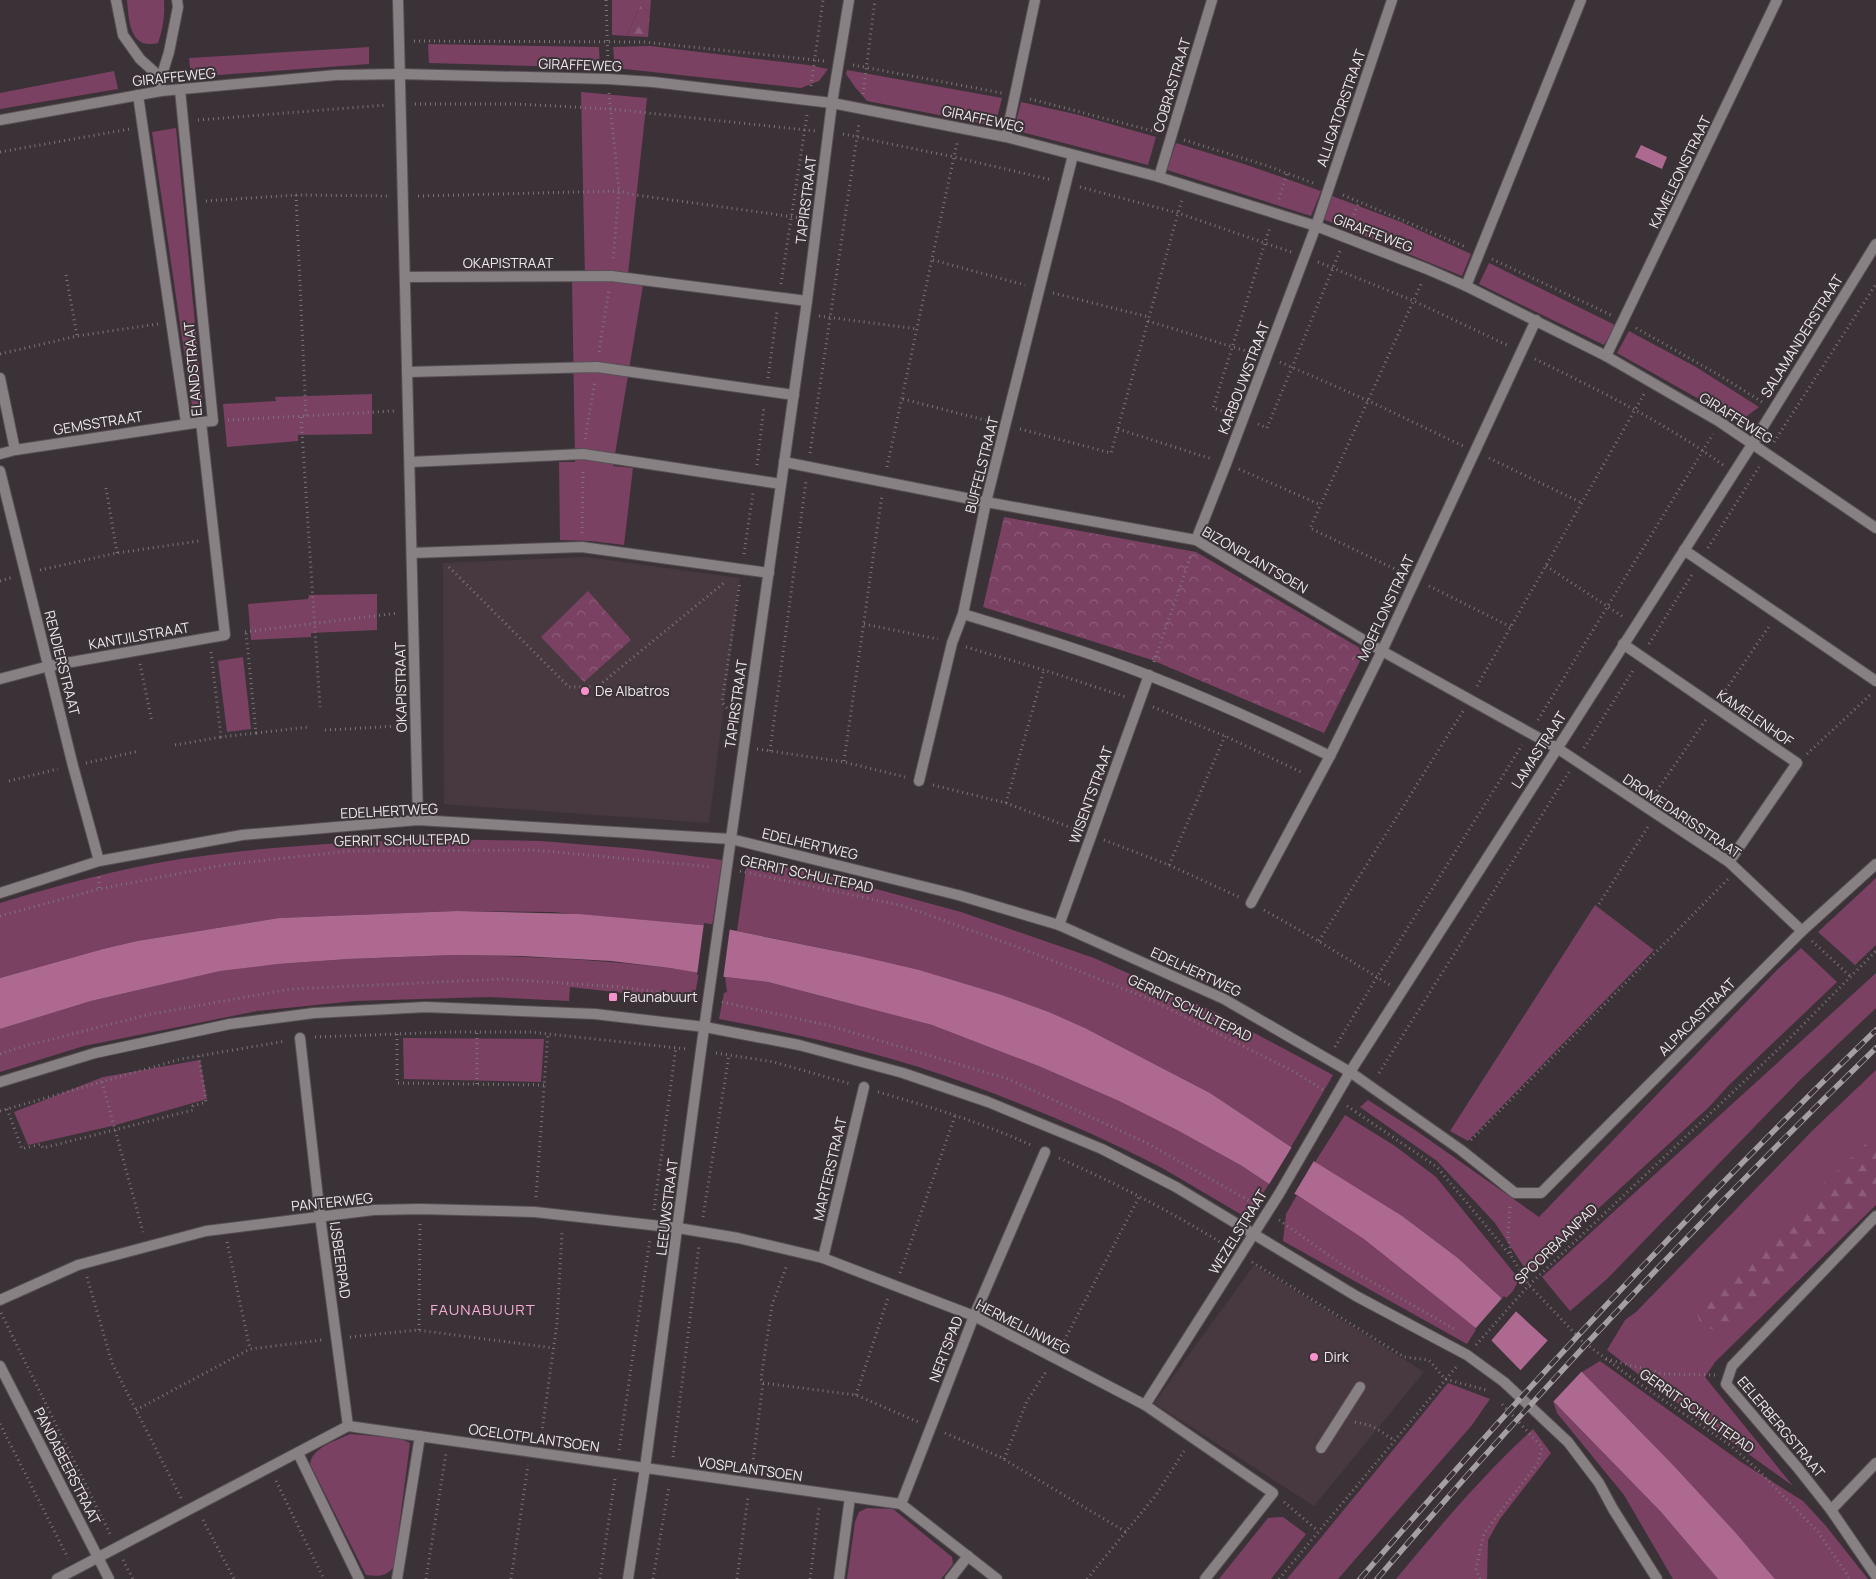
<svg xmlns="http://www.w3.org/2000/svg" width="1876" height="1579" viewBox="0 0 1876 1579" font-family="Manrope,sans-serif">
	<defs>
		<pattern id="forest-firs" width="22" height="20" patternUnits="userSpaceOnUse" patternTransform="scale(1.25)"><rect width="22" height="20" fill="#7a4163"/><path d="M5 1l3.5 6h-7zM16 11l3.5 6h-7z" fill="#8d5c7a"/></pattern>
		<pattern id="park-crowns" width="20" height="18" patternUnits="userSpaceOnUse" patternTransform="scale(1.25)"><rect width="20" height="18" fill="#7a4163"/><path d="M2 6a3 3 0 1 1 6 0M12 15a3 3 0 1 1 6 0" fill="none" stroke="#8d5c7a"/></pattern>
	</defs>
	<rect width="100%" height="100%" fill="#3b3237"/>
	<g fill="#483941">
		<polygon points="586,557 740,578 709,823 444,804 443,563"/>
		<polygon points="1254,1265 1424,1372 1314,1506 1154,1403"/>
	</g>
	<g fill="#7a4163">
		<path d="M127,0H164C165,15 163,29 158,43C129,50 129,20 127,0Z"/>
		<polygon points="612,0 651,0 650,12 640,6 627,36 612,35"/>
		<polygon points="428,44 599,47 600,68 429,63"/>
		<polygon points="650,46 808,65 828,69 819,81 801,88 615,68 613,47"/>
		<polygon points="369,47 369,64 191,77 189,58"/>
		<polygon points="847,70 1002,98 995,126 867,101 855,87 846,74"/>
		<polygon points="114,71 118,89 0,109 0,93"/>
		<polygon points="581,92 647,98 627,283 643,285 613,466 633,468 624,545 591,541 560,540 559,462 575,462 572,279 585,279"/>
		<polygon points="1021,102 1079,115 1156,137 1148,165 1014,130"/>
		<polygon points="176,128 203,406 192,406 152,132"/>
		<polygon points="1176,143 1244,164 1321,191 1311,216 1167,170"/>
		<polygon points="1332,196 1401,222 1471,254 1462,276 1323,219"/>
		<polygon points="1489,263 1615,325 1604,345 1479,284"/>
		<polygon points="1629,331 1696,367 1759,407 1747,416 1731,417 1617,353"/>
		<polygon points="372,394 372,434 298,435 298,441 227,447 223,404 276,401 275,397"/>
		<polygon points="377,594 377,630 311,633 311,637 251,640 248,604 308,599 309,595"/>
		<polygon points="243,657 251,729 227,732 218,661"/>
		<path d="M437,839L541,841L637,849L722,860L712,926L552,912L457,911L279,918L137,941L103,949L0,978V903C59,885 119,869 180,859C266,846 351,842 437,839Z"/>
		<polygon points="747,862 810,871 961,912 1094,958 1217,1013 1333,1075 1291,1147 1210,1093 1085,1028 1049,1012 1002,995 855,955 737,931"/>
		<polygon points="1876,878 1876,945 1855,965 1818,932"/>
		<polygon points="1595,905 1654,950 1468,1141 1450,1131"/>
		<polygon points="1801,948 1837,982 1729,1085 1709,1107 1528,1273 1495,1223 1437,1161 1360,1107 1368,1100 1418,1132 1539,1217 1778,969"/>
		<path d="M453,955C535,956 617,960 699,972L694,1001L570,987L569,1001L489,997L355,1001L257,1011L84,1046L0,1072V1029L91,1001L219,971L278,964L348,959Z"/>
		<polygon points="1876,973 1876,1008 1800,1080 1607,1279 1570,1311 1542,1277"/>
		<path d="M725,977L768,982L932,1025L1041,1067L1119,1101L1177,1130L1242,1166L1269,1184L1247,1218C1218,1201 1190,1184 1162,1168C1101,1136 1036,1109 971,1085C891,1055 804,1035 719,1019L724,993L727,992Z"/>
		<polygon points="403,1038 544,1039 541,1082 404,1079"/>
		<polygon points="200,1060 207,1099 112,1126 28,1145 14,1112 103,1077"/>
		<polygon points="1876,1070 1876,1205 1715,1362 1705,1377 1793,1486 1651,1384 1607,1350 1625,1320 1636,1312 1813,1130"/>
		<polygon points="1345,1115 1395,1146 1436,1177 1519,1279 1513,1291 1504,1300 1459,1259 1315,1162"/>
		<polygon points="1297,1195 1365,1239 1477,1328 1467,1344 1283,1241 1286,1214"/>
		<path d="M1600,1361L1741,1462L1803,1501L1826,1526L1868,1579H1775C1714,1507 1648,1440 1582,1372Z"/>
		<polygon points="1448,1383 1490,1399 1472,1425 1338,1579 1287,1579"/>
		<polygon points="1553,1401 1661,1512 1718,1579 1673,1579 1624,1495 1557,1413"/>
		<path d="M1533,1429L1551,1453L1500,1519L1488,1540L1487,1579H1396C1439,1527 1483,1475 1533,1429Z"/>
		<path d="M350,1434L399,1438L410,1443L394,1566C386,1578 378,1576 366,1575L310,1464C312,1447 336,1441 350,1434Z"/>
		<polygon points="867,1508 893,1509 952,1557 953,1564 941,1579 847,1579 855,1522 859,1512"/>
		<polygon points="1283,1517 1306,1534 1271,1579 1219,1579 1268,1518"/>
	</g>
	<g fill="url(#forest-firs)">
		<polygon points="640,6 650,12 648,37 627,36"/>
		<polygon points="1876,1134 1876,1189 1733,1326 1714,1330 1701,1325 1697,1313 1707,1293 1761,1244"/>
	</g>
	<g fill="url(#park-crowns)">
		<polygon points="1004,517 1196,552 1365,651 1324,733 1152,660 983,607"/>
		<polygon points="588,591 631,640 584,682 541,637"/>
	</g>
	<g fill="#ae6991">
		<polygon points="1641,145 1667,157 1662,169 1635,157"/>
		<polygon points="457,911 579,914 712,926 855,955 919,970 1002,995 1049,1012 1085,1028 1210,1093 1291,1147 1402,1216 1459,1259 1582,1372 1671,1463 1734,1531 1775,1579 1718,1579 1661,1512 1553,1401 1526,1376 1491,1340 1364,1239 1297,1195 1269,1184 1242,1166 1177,1130 1119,1101 1041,1067 932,1025 768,982 725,977 670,968 611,961 522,956 453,955 348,959 278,964 220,971 91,1001 0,1029 0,978 103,949 137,941 279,918"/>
	</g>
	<g fill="#3b3237">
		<polygon points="704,923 730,927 723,980 697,975"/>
		<polygon points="1293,1145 1315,1159 1293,1196 1268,1186"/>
		<polygon points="1504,1296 1518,1309 1490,1342 1475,1329"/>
		<polygon points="1550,1338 1583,1370 1552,1403 1519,1372"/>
	</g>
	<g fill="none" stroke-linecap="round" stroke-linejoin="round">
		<g stroke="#584f54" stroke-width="12">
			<g id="service">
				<polyline points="0,1082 95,1053 230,1024 314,1013 426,1007 595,1014 705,1027 799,1045 903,1073 988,1102 1102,1149 1176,1187 1356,1296 1467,1355 1504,1382 1568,1442 1599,1483 1613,1509 1657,1579"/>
				<polyline points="1321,1448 1360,1387"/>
			</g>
		</g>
		<g stroke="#584f54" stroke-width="12">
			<g id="pedestrian">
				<polyline points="405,277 611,276 807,301"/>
				<polyline points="407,372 597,367 794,395"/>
				<polyline points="410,462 583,454 781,484"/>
				<polyline points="784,462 986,502 1196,540 1382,651 1557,748"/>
				<polyline points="1196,540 1226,464"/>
				<polyline points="412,553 582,547 769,573"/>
				<polyline points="919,781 952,643 963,614"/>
				<polyline points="1251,903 1330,756"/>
			</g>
		</g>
		<g stroke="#584f54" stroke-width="12">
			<g id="minor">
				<polyline points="116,0 123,35 140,59 161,78"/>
				<polyline points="398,0 418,820"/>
				<polyline points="161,91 161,78 169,52 178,7 177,0"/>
				<polyline points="138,95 186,423"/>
				<polyline points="0,120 161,91 336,75 400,74 608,79 653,82 832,103 1006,137 1159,177 1316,226 1427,269 1466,286 1606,356 1720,422 1876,528"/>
				<polyline points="1006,137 1035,0"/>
				<path d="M1073,155L986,502L963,614C1026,633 1089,652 1150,676C1212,700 1271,727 1330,756L1382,651L1536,320"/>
				<polyline points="1159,177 1212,0"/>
				<polyline points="1466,286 1581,0"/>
				<polyline points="1606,356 1777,0"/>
				<polyline points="0,378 15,450"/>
				<polyline points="0,454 15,450 201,422"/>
				<polyline points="1226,464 1316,226 1392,0"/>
				<polyline points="0,471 73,766 99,861"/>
				<polyline points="1684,550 1876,681"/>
				<polyline points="1623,644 1797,763 1729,862"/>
				<polyline points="0,679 49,666 225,635 201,422 213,421 180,90"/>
				<polyline points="1557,748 1729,862 1802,931"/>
				<polyline points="0,893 99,861 242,835 418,820 731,839 958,895 1059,925 1224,999 1350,1072 1461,1150 1515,1193 1541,1193 1802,931 1876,864"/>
				<polyline points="1059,925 1149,675"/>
				<polyline points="300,1038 320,1216 348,1426"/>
				<polyline points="1876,1216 1732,1366 1726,1384 1797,1467 1831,1510 1876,1576"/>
				<polyline points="823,1258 864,1087"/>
				<polyline points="0,1300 78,1265 206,1231 373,1210 420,1209 535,1212 678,1228 738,1238 823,1258 974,1316 1145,1405 1273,1493 1205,1579"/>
				<polyline points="0,1366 109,1579"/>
				<polyline points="1145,1405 1279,1194 1350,1072 1753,443 1876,244"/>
				<polyline points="298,1453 359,1579"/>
				<polyline points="901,1504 974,1316 1045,1152"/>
				<polyline points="1831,1510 1876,1463"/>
				<polyline points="57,1579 348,1426 901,1504 997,1579"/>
				<polyline points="397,1579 420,1436"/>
				<polyline points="628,1579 645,1468 701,1050 807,301 832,103 849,0"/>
				<polyline points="839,1579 850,1497"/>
				<polyline points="950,1579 968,1556"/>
			</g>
		</g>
		<g stroke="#7c7479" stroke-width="3" stroke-dasharray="1 4" stroke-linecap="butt">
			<polyline points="606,0 608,64"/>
			<polyline points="414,41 644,42 825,61"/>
			<polyline points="853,65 1002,93"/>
			<polyline points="811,86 823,0"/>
			<polyline points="609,93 619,191 613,261"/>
			<polyline points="863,94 875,0"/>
			<polyline points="1030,99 1157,132"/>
			<polyline points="415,104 516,104 611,109 815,131"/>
			<polyline points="198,120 386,105"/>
			<polyline points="843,134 954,157 1052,180"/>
			<polyline points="1184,140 1265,165 1316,184"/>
			<polyline points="0,152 130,129"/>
			<polyline points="1080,187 1178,213 1291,252"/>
			<polyline points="296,195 306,417"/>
			<polyline points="1343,195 1466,247"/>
			<polyline points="418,196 619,191 636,195 802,218"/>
			<polyline points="1279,199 1287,173"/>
			<polyline points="206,201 296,195 389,196"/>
			<polyline points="1350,224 1359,202"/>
			<polyline points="1492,259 1611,315"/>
			<polyline points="933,260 1025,285"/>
			<polyline points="1318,262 1414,301 1509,346"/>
			<polyline points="66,275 77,336"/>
			<polyline points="781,284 807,115"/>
			<polyline points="1053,293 1149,317"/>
			<polyline points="819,316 918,329"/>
			<polyline points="1148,321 1253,353"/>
			<polyline points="1636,328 1719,375 1762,402"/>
			<polyline points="599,352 609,289"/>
			<polyline points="0,354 77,336 158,324"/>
			<path d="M1535,359C1600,391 1664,422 1723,465"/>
			<polyline points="1280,362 1369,401 1463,446"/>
			<polyline points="768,378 777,312"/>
			<polyline points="903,399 992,422"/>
			<polyline points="1231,414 1213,408 1270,227"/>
			<polyline points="301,417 320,707"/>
			<polyline points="228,420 394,411"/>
			<polyline points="1258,424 1267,428 1340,251"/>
			<polyline points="1020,429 1111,453 1182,199"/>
			<polyline points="1118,429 1212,459"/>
			<polyline points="585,439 595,381"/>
			<polyline points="1774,442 1876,284"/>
			<polyline points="810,453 859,123"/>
			<polyline points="1489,458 1582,503"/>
			<polyline points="757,465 764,406"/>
			<polyline points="887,467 957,143"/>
			<polyline points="1239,469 1321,505"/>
			<polyline points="106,488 117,553"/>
			<polyline points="582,533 583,470"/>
			<polyline points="1708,548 1759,467"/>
			<polyline points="744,554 753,493"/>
			<polyline points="1546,566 1625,618"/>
			<polyline points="449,567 569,687 597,687 725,582"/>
			<polyline points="40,570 117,553 199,541"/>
			<polyline points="1403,573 1310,528 1422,282"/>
			<polyline points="0,581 13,577"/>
			<polyline points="1429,586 1511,627"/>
			<polyline points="864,624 938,639"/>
			<polyline points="245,632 398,613"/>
			<polyline points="1649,644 1693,573"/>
			<polyline points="966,647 1044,670 1126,697"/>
			<polyline points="211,652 221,737 256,733 246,632"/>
			<polyline points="1154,662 1191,555"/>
			<polyline points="140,664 152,722"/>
			<polyline points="1477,686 1644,394"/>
			<polyline points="1723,694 1770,625"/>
			<polyline points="1153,707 1225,736 1303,773"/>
			<polyline points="733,716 722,702 740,582"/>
			<polyline points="1538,720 1713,434"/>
			<polyline points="325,730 401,726"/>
			<polyline points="256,733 309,727"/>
			<polyline points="175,745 221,737"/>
			<polyline points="1584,748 1634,669"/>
			<polyline points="757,749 844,762 905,777"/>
			<polyline points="770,751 806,481"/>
			<polyline points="1807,754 1870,695"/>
			<polyline points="844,761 882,495"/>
			<polyline points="86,763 139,751"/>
			<polyline points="9,781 58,769"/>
			<polyline points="933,785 1006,803 1077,830"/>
			<polyline points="1654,795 1707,718"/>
			<polyline points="1006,803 1044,670"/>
			<polyline points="419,835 420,849"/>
			<polyline points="1104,840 1169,865 1239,897"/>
			<polyline points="1169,865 1225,736"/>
			<polyline points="740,871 904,906 1028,951 1147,998 1295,1072 1323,1090"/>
			<polyline points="99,877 99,889"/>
			<polyline points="1599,904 1649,825"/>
			<polyline points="1264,910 1315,939 1390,985"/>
			<polyline points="0,916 99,889 229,864 350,851 535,850 712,867"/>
			<polyline points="1319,941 1463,711"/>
			<polyline points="1812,941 1850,976"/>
			<polyline points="722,1002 831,1026 1008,1079 1145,1142 1255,1204"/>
			<polyline points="397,1034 397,1083 544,1085"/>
			<polyline points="315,1037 449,1032 530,1032 687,1049"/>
			<polyline points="1335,1047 1377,977 1522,745"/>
			<polyline points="716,1053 774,1062 851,1084"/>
			<polyline points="0,1054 17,1048 151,1014 291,989 503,979 621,987 694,997"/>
			<polyline points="1379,1073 1569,772"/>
			<polyline points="102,1082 143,1232"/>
			<polyline points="477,1084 477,1032"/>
			<path d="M878,1092C931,1107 983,1123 1033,1146"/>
			<polyline points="1347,1106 1437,1167 1511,1256 1529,1285 1582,1341 1644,1387 1730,1445 1760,1472 1818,1532 1850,1579"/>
			<polyline points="7,1109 22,1149 41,1144 43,1148 193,1110 193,1106 206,1102 199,1056"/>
			<polyline points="0,1111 181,1059 286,1041"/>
			<polyline points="1471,1140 1728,879"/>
			<path d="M1059,1158C1117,1184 1174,1213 1228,1247"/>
			<polyline points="536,1197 548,1033"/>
			<polyline points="1510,1207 1508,1235 1511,1255"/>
			<polyline points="654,1210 676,1047"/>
			<polyline points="703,1217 729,1055"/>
			<polyline points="1279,1220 1344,1266 1456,1330"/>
			<polyline points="227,1242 250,1349"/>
			<polyline points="1252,1262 1404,1357 1429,1360 1445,1379 1486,1390"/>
			<polyline points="900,1273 955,1116"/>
			<polyline points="87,1277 112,1363 181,1498"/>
			<polyline points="1,1313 110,1534"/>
			<polyline points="419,1330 420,1223"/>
			<polyline points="350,1337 417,1330 553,1348"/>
			<polyline points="1062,1345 1139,1197"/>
			<polyline points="1476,1345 1529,1285 1789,1039 1876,951"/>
			<polyline points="1606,1359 1664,1374 1715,1375"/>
			<polyline points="763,1383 856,1395 918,1422"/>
			<polyline points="856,1395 888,1298"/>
			<polyline points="136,1410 250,1349 322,1340"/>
			<polyline points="1355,1422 1372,1426 1394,1440"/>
			<polyline points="0,1424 68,1558"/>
			<polyline points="945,1433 1000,1457 1126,1532"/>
			<polyline points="541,1438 557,1323 562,1231"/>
			<polyline points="619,1450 650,1239"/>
			<polyline points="673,1457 699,1245"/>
			<polyline points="1004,1459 1027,1401 1047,1370"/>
			<polyline points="752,1469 763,1383 761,1379 772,1305 787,1265"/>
			<polyline points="276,1481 324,1579"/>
			<polyline points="1284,1502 1318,1531"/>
			<polyline points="203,1520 234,1579"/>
			<polyline points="123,1560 133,1579"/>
			<polyline points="426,1579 446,1453"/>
			<polyline points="511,1579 528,1465"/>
			<polyline points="600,1579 615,1479"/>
			<polyline points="653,1579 669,1486"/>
			<polyline points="737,1579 748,1497"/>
			<polyline points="810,1579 819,1508"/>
			<polyline points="1087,1579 1156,1495 1184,1451"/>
			<polyline points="1279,1579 1457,1366"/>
			<polyline points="1480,1579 1476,1569 1484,1533 1538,1463 1542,1447 1500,1402"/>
		</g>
		<use href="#service" stroke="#878184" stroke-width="10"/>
		<use href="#pedestrian" stroke="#878184" stroke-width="10"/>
		<use href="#minor" stroke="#878184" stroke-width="10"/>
		<g stroke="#a59ea2" stroke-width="5.5">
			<g id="rail">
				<path d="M1360,1579C1525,1389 1695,1205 1876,1030"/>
				<path d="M1377,1579C1535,1394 1702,1217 1876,1048"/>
			</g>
		</g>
		<use href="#rail" stroke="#3b3237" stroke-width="4" stroke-dasharray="11" stroke-linecap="butt"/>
	</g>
	<g fill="#f890cc" stroke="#3b3237" stroke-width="2">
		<circle cx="585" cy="691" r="5"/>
		<rect x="608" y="992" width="10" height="10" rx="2.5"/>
		<circle cx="1314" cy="1357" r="5"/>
	</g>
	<g text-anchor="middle" stroke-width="4" stroke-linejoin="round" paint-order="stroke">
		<g font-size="14" fill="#eee8eb" stroke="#3b3237">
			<text transform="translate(580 65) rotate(2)" y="5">GIRAFFEWEG</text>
			<text transform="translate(174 77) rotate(-6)" y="5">GIRAFFEWEG</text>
			<text transform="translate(1172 85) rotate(-73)" y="5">COBRASTRAAT</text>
			<text transform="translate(1341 108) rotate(-71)" y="5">ALLIGATORSTRAAT</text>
			<text transform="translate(983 119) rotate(12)" y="5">GIRAFFEWEG</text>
			<text transform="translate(1680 172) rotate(-64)" y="5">KAMELEONSTRAAT</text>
			<text transform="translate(806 200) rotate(-83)" y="5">TAPIRSTRAAT</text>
			<text transform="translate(1373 233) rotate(21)" y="5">GIRAFFEWEG</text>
			<text x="508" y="268">OKAPISTRAAT</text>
			<text transform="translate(1802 336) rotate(-58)" y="5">SALAMANDERSTRAAT</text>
			<text transform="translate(193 369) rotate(-95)" y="5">ELANDSTRAAT</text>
			<text transform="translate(1244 378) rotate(-69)" y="5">KARBOUWSTRAAT</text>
			<text transform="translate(1736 418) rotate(32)" y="5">GIRAFFEWEG</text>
			<text transform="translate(98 423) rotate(-9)" y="5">GEMSSTRAAT</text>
			<text transform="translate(982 465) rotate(-76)" y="5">BUFFELSTRAAT</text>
			<text transform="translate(1255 560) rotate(30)" y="5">BIZONPLANTSOEN</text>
			<text transform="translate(1386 608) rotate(-65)" y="5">MOEFLONSTRAAT</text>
			<text transform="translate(139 636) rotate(-10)" y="5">KANTJILSTRAAT</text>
			<text transform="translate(62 663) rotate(76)" y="5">RENDIERSTRAAT</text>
			<text transform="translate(401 687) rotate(-91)" y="5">OKAPISTRAAT</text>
			<text transform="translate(736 704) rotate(-82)" y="5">TAPIRSTRAAT</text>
			<text transform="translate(1755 718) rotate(34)" y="5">KAMELENHOF</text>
			<text transform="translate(1539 750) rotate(-57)" y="5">LAMASTRAAT</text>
			<text transform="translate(1091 795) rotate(-70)" y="5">WISENTSTRAAT</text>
			<text transform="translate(389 811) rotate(-3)" y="5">EDELHERTWEG</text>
			<text transform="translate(1682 816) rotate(34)" y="5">DROMEDARISSTRAAT</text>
			<text transform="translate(402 840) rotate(-1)" y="5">GERRIT SCHULTEPAD</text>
			<text transform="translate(810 844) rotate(13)" y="5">EDELHERTWEG</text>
			<text transform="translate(807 874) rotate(12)" y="5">GERRIT SCHULTEPAD</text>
			<text transform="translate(1196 972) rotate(25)" y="5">EDELHERTWEG</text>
			<text transform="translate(1190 1008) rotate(26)" y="5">GERRIT SCHULTEPAD</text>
			<text transform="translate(1697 1017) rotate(-45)" y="5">ALPACASTRAAT</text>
			<text transform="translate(830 1169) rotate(-77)" y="5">MARTERSTRAAT</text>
			<text transform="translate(332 1202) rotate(-6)" y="5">PANTERWEG</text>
			<text transform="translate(667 1207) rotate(-83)" y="5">LEEUWSTRAAT</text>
			<text transform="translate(1238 1232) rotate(-58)" y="5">WEZELSTRAAT</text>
			<text transform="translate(1556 1244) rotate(-44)" y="5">SPOORBAANPAD</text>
			<text transform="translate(340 1260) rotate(82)" y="5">IJSBEERPAD</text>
			<text transform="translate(1023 1327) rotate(27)" y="5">HERMELIJNWEG</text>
			<text transform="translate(946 1349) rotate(-69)" y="5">NERTSPAD</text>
			<text transform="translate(1697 1411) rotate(35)" y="5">GERRIT SCHULTEPAD</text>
			<text transform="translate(1781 1427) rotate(50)" y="5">EELERBERGSTRAAT</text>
			<text transform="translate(534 1438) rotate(8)" y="5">OCELOTPLANTSOEN</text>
			<text transform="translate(67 1466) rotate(63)" y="5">PANDABEERSTRAAT</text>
			<text transform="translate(750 1469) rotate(8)" y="5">VOSPLANTSOEN</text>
		</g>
		<g font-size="14" fill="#eee8eb" stroke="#3b3237" text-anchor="start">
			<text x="595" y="696">De Albatros</text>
			<text x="623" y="1002">Faunabuurt</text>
			<text x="1324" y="1362">Dirk</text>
		</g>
		<g font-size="15" letter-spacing="1" fill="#f5acd5" stroke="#3b3237">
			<text x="483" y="1315">FAUNABUURT</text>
		</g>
	</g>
</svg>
